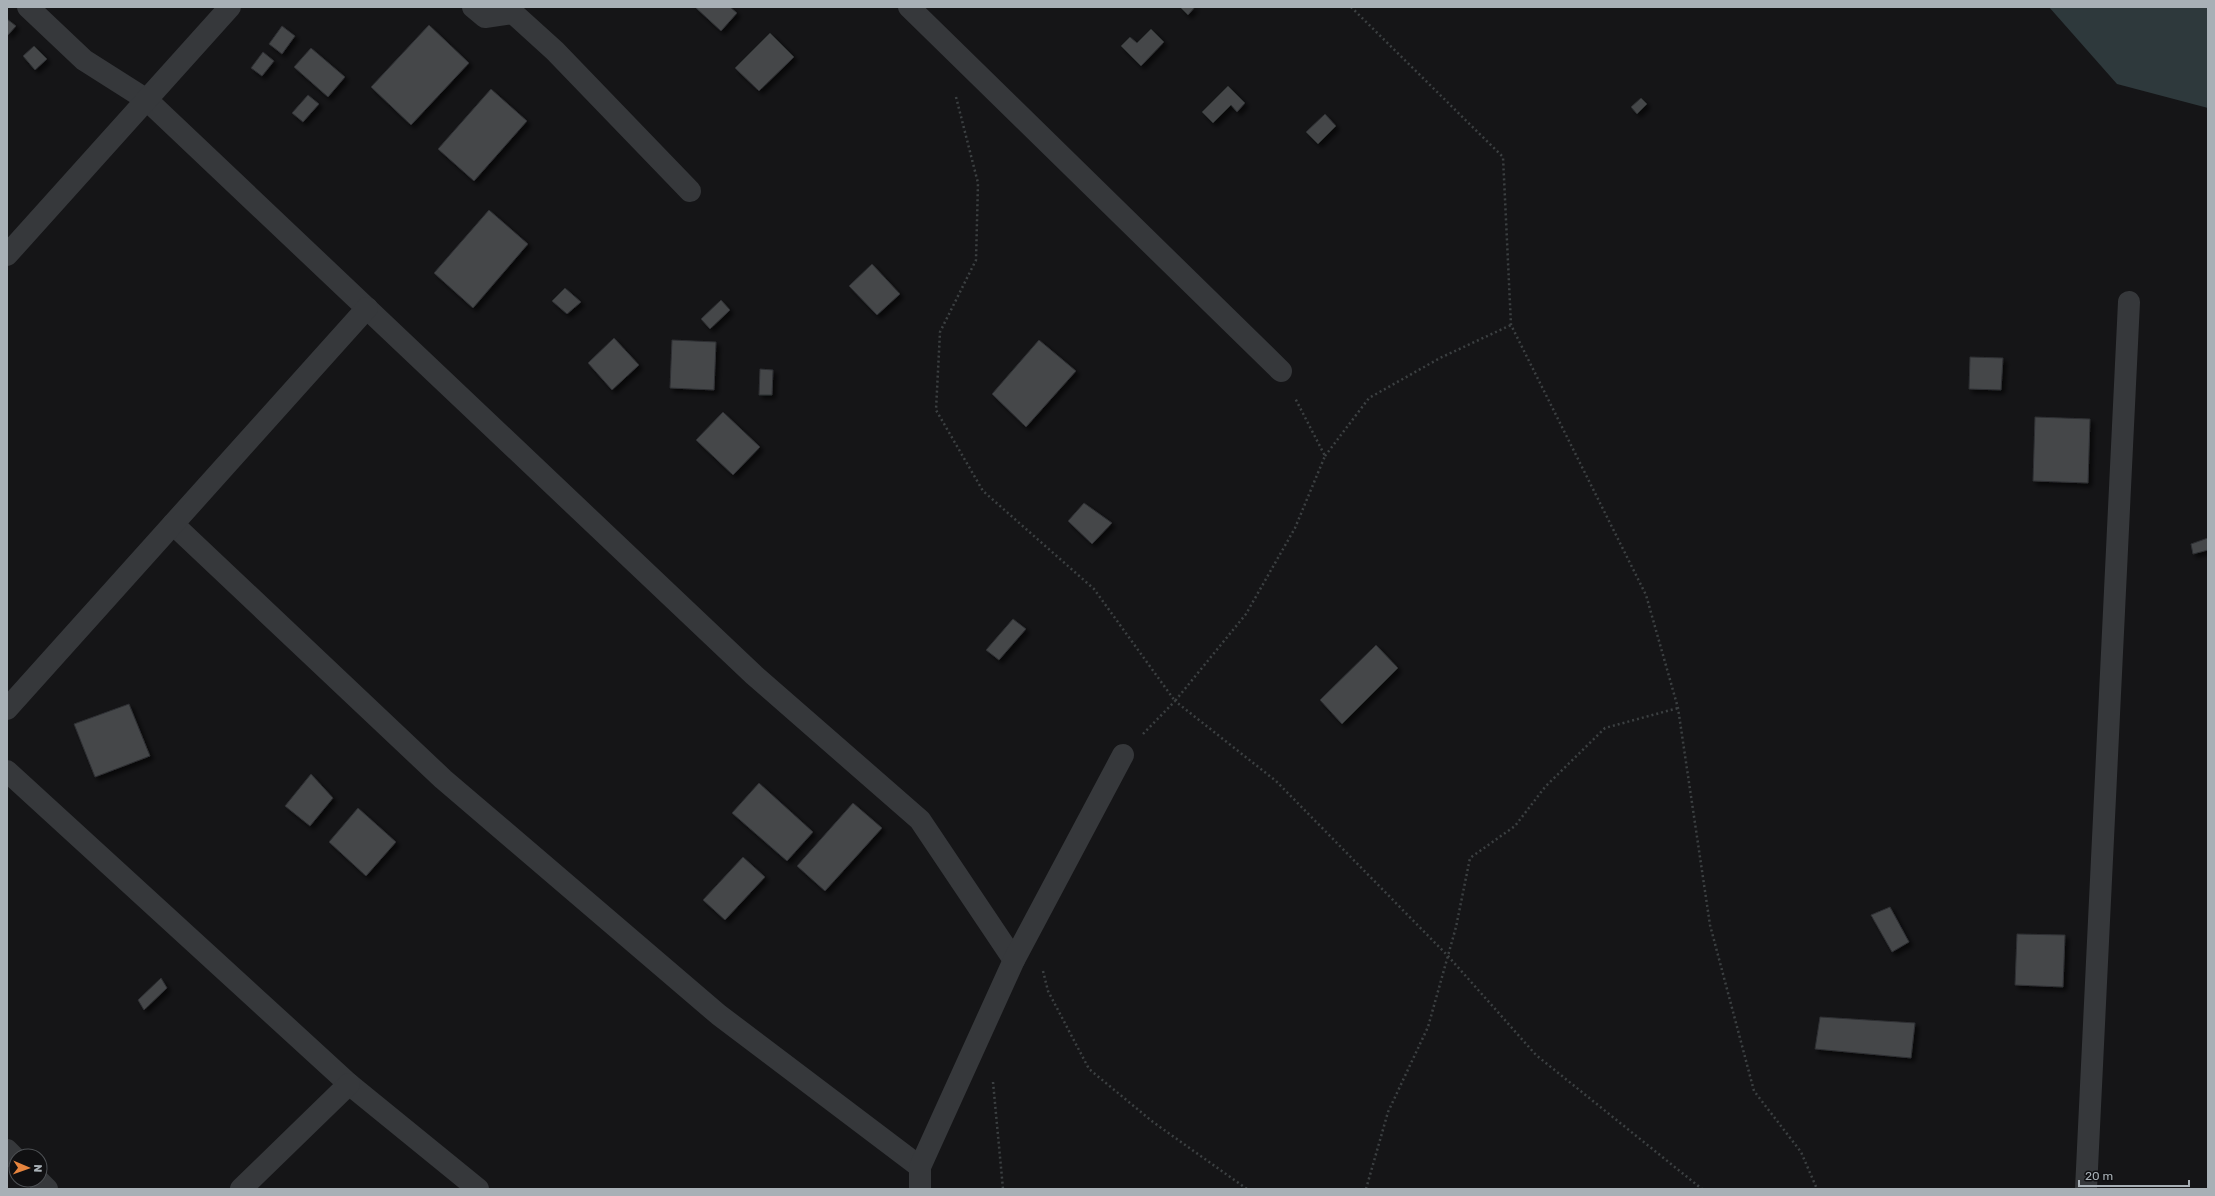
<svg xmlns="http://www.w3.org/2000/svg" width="2215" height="1196" viewBox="0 0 2215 1196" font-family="Rubik,sans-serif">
	<defs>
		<filter id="shadow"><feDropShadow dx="3.5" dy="3.5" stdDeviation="2" flood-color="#0009"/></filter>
	</defs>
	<rect width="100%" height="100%" fill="#151517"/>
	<polygon fill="#2e393c" points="2049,7 2208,7 2208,108 2117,84"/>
	<g fill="#44474a" stroke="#2f3033" filter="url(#shadow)">
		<polygon points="695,7 730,7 737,13 721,31"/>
		<polygon points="1180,7 1195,7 1188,15"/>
		<polygon points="7,19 16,26 8,35 7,34"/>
		<polygon points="429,25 469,63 411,125 371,87"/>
		<polygon points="282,26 295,36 282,54 269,44"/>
		<polygon points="1151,29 1164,42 1141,66 1121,46 1130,37 1137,43"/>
		<polygon points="770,33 794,57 759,91 735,68"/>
		<polygon points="34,46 47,59 35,70 23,56"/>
		<polygon points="311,48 345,77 328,97 294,67"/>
		<polygon points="263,52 274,61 262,76 251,68"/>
		<polygon points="1228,86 1245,103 1237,112 1231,105 1213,123 1202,112"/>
		<polygon points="491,89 527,121 474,181 438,149"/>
		<polygon points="308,95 319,104 303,122 292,113"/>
		<polygon points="1641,98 1647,104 1637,114 1631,107"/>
		<polygon points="1325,114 1336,126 1318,144 1306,132"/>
		<polygon points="489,210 528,244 473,308 434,273"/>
		<polygon points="872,264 900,294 877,315 849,286"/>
		<polygon points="565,288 581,302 567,314 552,301"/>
		<polygon points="721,300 730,310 710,329 701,319"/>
		<polygon points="614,338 639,365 612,390 588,363"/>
		<polygon points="672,340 716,342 714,390 670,388"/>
		<polygon points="1039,340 1076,371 1026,427 992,394"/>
		<polygon points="1970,357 2003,358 2001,390 1969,389"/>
		<polygon points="760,369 773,370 772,395 759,395"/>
		<polygon points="723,412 760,447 733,475 696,440"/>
		<polygon points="2035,417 2090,419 2088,483 2033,481"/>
		<polygon points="1084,503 1112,523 1092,544 1068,521"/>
		<polygon points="2208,538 2208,550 2193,554 2191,544"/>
		<polygon points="1013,619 1026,629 999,660 986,650"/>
		<polygon points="1376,645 1398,668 1342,724 1320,700"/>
		<polygon points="129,704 150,756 95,777 74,724"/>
		<polygon points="311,774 333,798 310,826 285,806"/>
		<polygon points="759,783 813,832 787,861 732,813"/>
		<polygon points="853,803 882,828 825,891 797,866"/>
		<polygon points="358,808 396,842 366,876 329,842"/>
		<polygon points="743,857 765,877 725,920 703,900"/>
		<polygon points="1890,907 1909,942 1892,952 1871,915"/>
		<polygon points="2017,934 2065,935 2063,987 2015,985"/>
		<polygon points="161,978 167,988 144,1010 138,1000"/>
		<polygon points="1820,1017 1915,1023 1911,1058 1815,1049"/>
	</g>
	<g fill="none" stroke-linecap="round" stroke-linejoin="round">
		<g stroke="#3c4042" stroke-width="2.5" stroke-dasharray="2 3" stroke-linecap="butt">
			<polyline points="1351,7 1503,157 1511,325 1646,595 1678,708 1710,925 1754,1091 1801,1152 1817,1189"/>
			<polyline points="956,97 978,183 976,260 940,332 936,410 983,491 1094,589 1175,701 1246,614 1295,528 1325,456 1295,398"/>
			<polyline points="1325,456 1369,398 1440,358 1511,325"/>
			<polyline points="1143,734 1175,701 1276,781 1448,956 1536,1055 1702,1189"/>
			<polyline points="1043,971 1048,991 1089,1069 1153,1122 1247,1189"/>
			<polyline points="993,1082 1003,1189"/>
			<polyline points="1366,1189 1388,1112 1428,1027 1456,927 1470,858 1515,826 1545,787 1605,728 1678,708"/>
		</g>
		<g stroke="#36383b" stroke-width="22">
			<polyline points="28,7 84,60 147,100 754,675 920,820 1014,960"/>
			<polyline points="473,7 485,17 513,13 555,51 690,191"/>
			<polyline points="909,7 1281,371"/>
			<polyline points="7,255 230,7"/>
			<polyline points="173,524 443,779 719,1015 920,1167"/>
			<polyline points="7,709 367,308"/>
			<polyline points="7,771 349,1084 478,1189"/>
			<polyline points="7,1150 16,1159"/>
			<polyline points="38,1180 47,1189"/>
			<polyline points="241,1189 349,1084"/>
			<polyline points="920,1189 920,1167 1014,960 1123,755"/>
			<polyline points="2086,1189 2129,302"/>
		</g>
	</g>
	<rect width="2215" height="1196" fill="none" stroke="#a8b0b6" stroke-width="16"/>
	<g transform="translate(28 1168) rotate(92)"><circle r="19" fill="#101012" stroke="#4d5054"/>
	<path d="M0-3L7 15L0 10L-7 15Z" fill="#e6843e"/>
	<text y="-6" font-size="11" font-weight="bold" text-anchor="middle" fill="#a8b0b6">N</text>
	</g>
	<path d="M2079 1180v6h110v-6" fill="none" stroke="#a8b0b6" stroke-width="2"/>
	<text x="2085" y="1180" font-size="12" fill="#a8b0b6" stroke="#101012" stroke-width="3" paint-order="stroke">20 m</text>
</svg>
